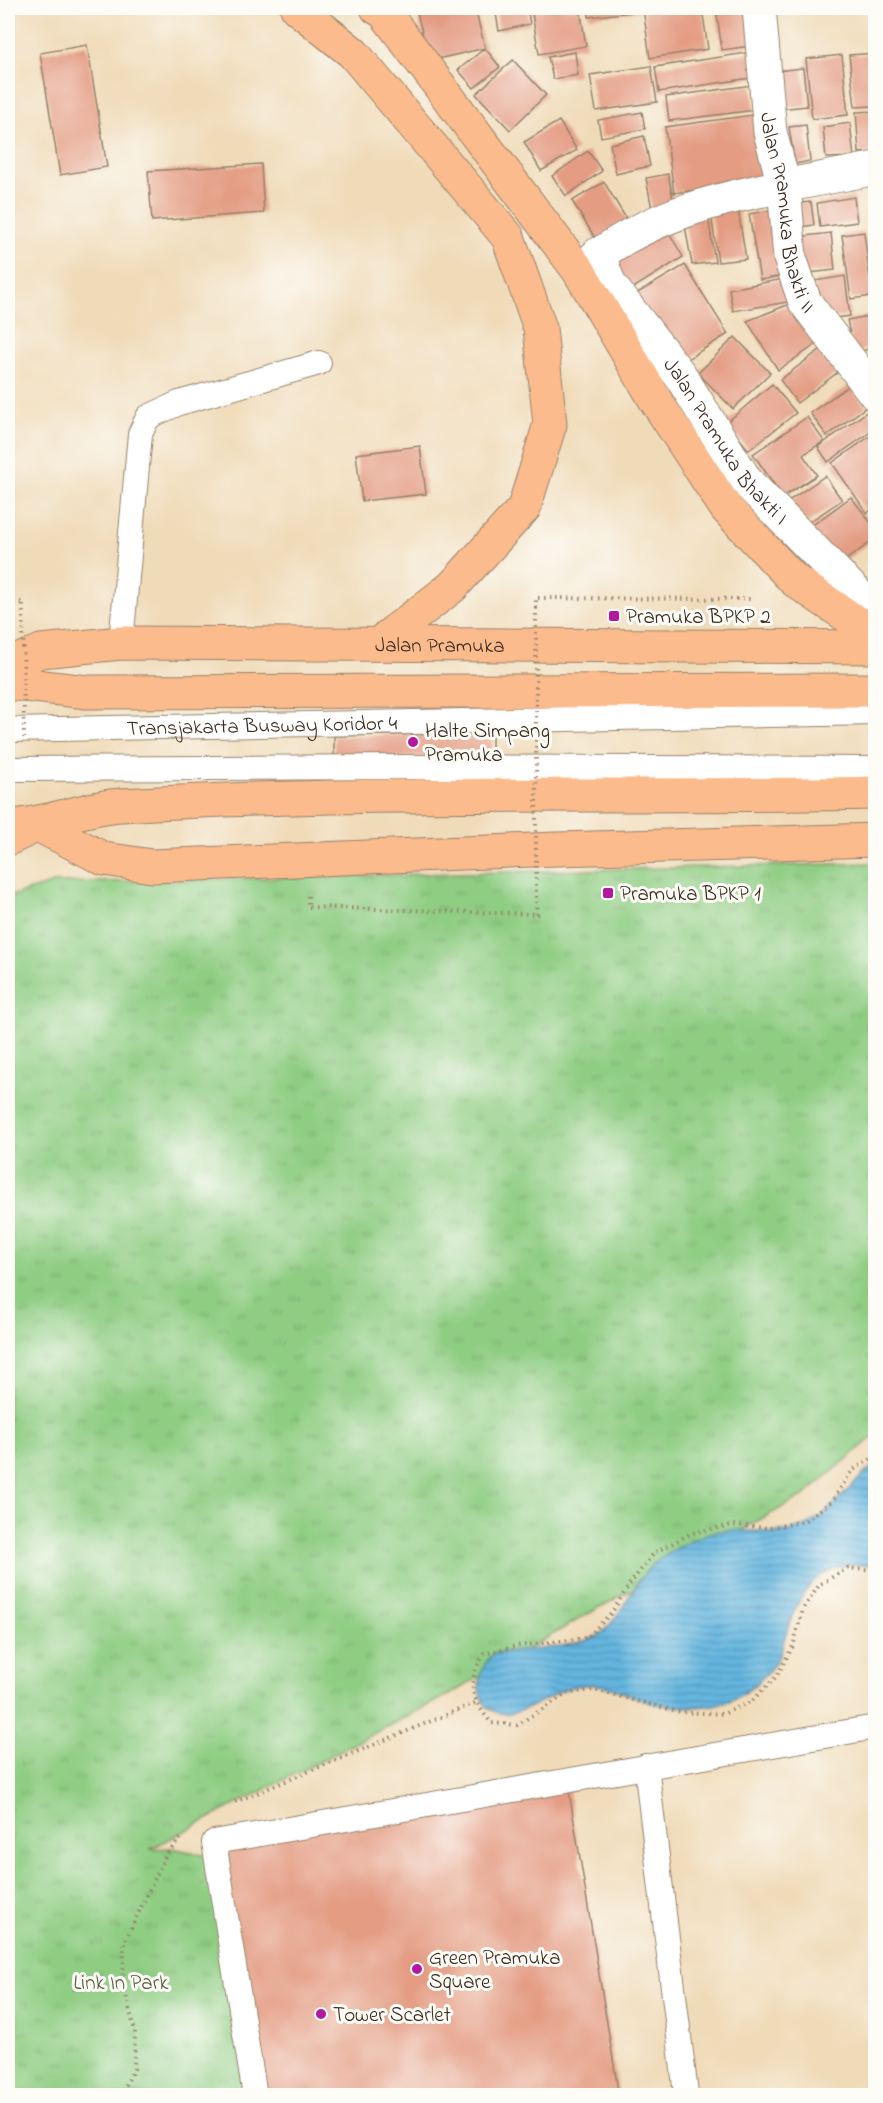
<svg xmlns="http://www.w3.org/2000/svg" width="883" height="2103" viewBox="0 0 883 2103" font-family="'Indie Flower',sans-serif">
	<defs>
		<pattern id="grass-tufts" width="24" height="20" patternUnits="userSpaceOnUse" patternTransform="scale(1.5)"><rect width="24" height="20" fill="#8fcd83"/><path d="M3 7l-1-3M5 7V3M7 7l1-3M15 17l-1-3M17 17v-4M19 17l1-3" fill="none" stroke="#7cb071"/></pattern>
		<pattern id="water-rules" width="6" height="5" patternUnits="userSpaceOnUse" patternTransform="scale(1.5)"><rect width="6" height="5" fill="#64b6e0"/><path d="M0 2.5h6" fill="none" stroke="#5494b5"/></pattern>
	</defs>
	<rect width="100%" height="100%" fill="#fdfcf7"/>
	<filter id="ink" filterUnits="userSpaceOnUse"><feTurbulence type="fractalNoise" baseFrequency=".0167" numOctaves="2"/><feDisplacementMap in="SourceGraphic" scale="12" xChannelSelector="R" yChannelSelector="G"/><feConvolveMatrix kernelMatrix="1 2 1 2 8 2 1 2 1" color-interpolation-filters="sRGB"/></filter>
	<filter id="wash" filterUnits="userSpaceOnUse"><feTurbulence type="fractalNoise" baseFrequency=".008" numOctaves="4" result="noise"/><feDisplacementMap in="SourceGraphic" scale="24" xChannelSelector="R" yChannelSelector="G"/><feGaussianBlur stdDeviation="1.35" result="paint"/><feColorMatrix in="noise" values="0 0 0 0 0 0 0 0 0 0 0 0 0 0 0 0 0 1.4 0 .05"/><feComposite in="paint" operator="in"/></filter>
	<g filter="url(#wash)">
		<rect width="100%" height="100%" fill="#f0dbb9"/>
		<polygon fill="url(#grass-tufts)" stroke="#657c50" stroke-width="1.5" points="875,863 875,1435 805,1495 586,1615 452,1693 150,1849 172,1848 215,1857 255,2095 8,2095 8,897 54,883"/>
		<path fill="url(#water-rules)" stroke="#50707f" stroke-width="1.5" d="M875,1465V1566C824,1559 802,1584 787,1630C784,1639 782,1652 777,1660C766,1676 747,1694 729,1701C707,1709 674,1708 652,1703C629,1697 610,1683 586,1685C563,1686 548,1700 528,1708C522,1710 512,1715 506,1714C471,1711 474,1671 494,1653C520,1650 575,1648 597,1636C614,1627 631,1591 643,1575C657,1557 684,1544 704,1535C729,1523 771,1538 799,1528C830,1518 849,1483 875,1465Z"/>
		<g id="blocks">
			<g fill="#e49c83">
				<polygon points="416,8 475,8 485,48 500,67 474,88 458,70 485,48 429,61"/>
				<polygon points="495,8 527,8 530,24 499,31"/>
				<polygon points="531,8 580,8 586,46 539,54"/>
				<polygon points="588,8 639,8 640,11 589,17"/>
				<polygon points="643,8 702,8 708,49 650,58"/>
				<polygon points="716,8 753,8 758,45 722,50"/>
				<polygon points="87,45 107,167 60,175 40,53"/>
				<polygon points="575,52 578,75 553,79 548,57"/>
				<polygon points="753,52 757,77 659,92 655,67"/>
				<polygon points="876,53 874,106 855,107 849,55"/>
				<polygon points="842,55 848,115 812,119 806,59"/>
				<polygon points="513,60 546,95 510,130 476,94"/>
				<polygon points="651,66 657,102 596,111 590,75"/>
				<polygon points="803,68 807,106 779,109 775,71"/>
				<polygon points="752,85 755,110 669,121 666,97"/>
				<polygon points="876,111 876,152 859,153 856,112"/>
				<polygon points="642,112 645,129 601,137 598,120"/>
				<polygon points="760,114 768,180 674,193 665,127"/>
				<polygon points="559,121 577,150 541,171 524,142"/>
				<polygon points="850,123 854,157 826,158 823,127"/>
				<polygon points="806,125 810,161 795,164 789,127"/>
				<polygon points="644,136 650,166 616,174 610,144"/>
				<polygon points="588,151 602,171 566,196 552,176"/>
				<polygon points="261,164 264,213 152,221 148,171"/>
				<polygon points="668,174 675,209 653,214 646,178"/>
				<polygon points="604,182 633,230 602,249 572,201"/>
				<polygon points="854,197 857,222 820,227 817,203"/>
				<polygon points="811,202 814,225 792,228 789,204"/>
				<polygon points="738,209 746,259 718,262 711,213"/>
				<polygon points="776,209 788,275 760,280 749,214"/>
				<polygon points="708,216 715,262 692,265 684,220"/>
				<polygon points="664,224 683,257 627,292 612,258"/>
				<polygon points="864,232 872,296 851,299 842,235"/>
				<polygon points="831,233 835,270 800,274 796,237"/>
				<polygon points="685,265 728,334 681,363 629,298"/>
				<polygon points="845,276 850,316 821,320 814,281"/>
				<polygon points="784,279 788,302 733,311 729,289"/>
				<polygon points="800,300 826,338 778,370 747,321"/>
				<polygon points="874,315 876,348 854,352 847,320"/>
				<polygon points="735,337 770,373 733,409 698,373"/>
				<polygon points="833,340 850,363 797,403 780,380"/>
				<polygon points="772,384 796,413 749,450 726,423"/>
				<polygon points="850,385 866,407 827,436 810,413"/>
				<polygon points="868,411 876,421 876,428 828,462 818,447"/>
				<polygon points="807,417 824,441 803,455 817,475 783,497 753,454"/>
				<polygon points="876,432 876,507 867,513 832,463"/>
				<polygon points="420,446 426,494 362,501 356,454"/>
				<polygon points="825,476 842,500 803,526 787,502"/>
				<polygon points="851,497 876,529 876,538 835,568 806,530"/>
				<polygon points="492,733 492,755 334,759 334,736"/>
				<polygon points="568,1785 619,2096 257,2096 216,1842"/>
			</g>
		</g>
	</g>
	<g filter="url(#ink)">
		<use href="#blocks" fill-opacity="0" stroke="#96826c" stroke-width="1.5"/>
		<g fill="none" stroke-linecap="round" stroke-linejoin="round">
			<g stroke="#96826c" stroke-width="26">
				<g id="service">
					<polyline points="121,643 140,434 148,417 179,403 319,363"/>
					<path id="s1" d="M8,730L876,713"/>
					<polyline points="8,769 414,767 876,769"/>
					<polyline points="646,1766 686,2094"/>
					<polyline points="255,2096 214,1842 876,1727"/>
				</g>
			</g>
			<g stroke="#96826c" stroke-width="35">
				<g id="minor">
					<path id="s2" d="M759,8L770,132L784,185L790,258L805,302L876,395"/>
					<path id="s3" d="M598,254L610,285L680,375L746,481L876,613"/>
					<path d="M581,269C663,198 773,190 876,168"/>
				</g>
			</g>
			<g stroke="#96826c" stroke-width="35">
				<g id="primary">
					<path id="s4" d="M8,665L41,651L121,643L876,647"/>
					<polyline points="8,683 87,692 876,690"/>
					<polyline points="38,825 104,859 152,866 557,849 876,840"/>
					<path d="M10,826C49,824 85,807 121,805C372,790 624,798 876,793"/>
				</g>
			</g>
			<g stroke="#96826c" stroke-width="35">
				<g id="trunk">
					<polyline points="297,8 353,53 508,237 540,328 550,424 524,508 452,587 378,644"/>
					<polyline points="377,8 384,12 579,271 656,401 726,508 794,580 856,622 876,629"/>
					<polyline points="8,839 38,825"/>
				</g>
			</g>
			<g stroke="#96826c" stroke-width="4" stroke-dasharray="1.5 4.5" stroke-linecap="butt">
				<polyline points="536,608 536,598 755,599"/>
				<polyline points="308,896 308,907 537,914 536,903"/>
				<path d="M876,1456L853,1470L832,1501L805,1521L770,1528L733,1525L692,1533L654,1553L629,1585L612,1612L587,1638L516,1646L484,1654C466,1683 470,1696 491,1723L517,1725L568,1693L594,1690L681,1712L723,1714L752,1701L776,1677L793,1646L803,1609L820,1584L848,1568L876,1571"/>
				<polyline points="235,1802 475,1703"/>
				<polyline points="120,2096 134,2069 135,2031 123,1984 124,1943 166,1855 182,1837"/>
			</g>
			<use href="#service" stroke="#fff" stroke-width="24"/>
			<use href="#minor" stroke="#fff" stroke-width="33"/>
			<use href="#primary" stroke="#fbbb8c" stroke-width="33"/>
			<use href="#trunk" stroke="#fbbb8c" stroke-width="33"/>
			<g stroke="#96826c" stroke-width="4" stroke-dasharray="1.5 4.5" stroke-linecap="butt">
				<polyline points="8,603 23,602 24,738"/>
				<polyline points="536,608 536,903"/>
			</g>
		</g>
	</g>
	<g fill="#b5179e" stroke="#fdfcf7" stroke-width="2">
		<rect x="608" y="610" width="12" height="12" rx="3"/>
		<circle cx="413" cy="742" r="6"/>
		<rect x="602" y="887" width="12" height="12" rx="3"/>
		<circle cx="417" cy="1969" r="6"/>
		<circle cx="321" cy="2014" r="6"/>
	</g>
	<g text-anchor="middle" stroke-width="6" stroke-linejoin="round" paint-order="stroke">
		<g font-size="21" fill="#3b2a1e" stroke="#fdfcf7">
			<text dy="7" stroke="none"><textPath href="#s2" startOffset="207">Jalan Pramuka Bhakti II</textPath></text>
			<text dy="7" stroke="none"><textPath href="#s3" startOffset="228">Jalan Pramuka Bhakti I</textPath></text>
			<text dy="7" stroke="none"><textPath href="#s4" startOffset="435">Jalan Pramuka</textPath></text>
			<text dy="7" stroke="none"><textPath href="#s1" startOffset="254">Transjakarta Busway Koridor 4</textPath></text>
		</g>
		<g font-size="21" fill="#3b2a1e" stroke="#fdfcf7" text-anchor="start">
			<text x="626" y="623">Pramuka BPKP 2</text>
			<text x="425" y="737">Halte Simpang<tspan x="425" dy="24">Pramuka</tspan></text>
			<text x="620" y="900">Pramuka BPKP 1</text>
			<text x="429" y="1964">Green Pramuka<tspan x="429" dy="24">Square</tspan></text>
			<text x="333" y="2021">Tower Scarlet</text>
		</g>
		<g font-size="21" fill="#545b3c" stroke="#fdfcf7">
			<text x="121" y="1989">Link In Park</text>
		</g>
	</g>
	<rect width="883" height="2103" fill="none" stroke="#fdfcf7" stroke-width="30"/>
</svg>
